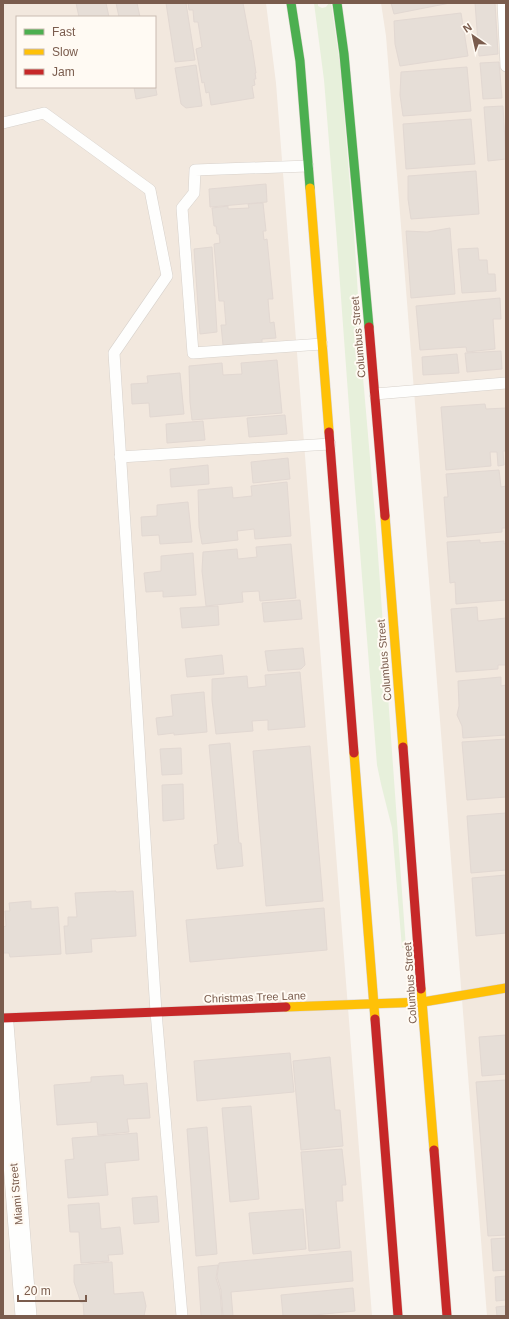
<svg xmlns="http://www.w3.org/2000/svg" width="509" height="1319" viewBox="0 0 509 1319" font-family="Arial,sans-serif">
	<rect width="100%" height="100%" fill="#f9f5f0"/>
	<g fill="#f2e8de" fill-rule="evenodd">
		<path d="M3,3H266L276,83L372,1316H3ZM17,17H155V87H17Z"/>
		<polygon points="381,3 506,3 506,1316 487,1316 386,36"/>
	</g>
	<polygon fill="#e7f0db" points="314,3 318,3 318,6 322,8 326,7 329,3 331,3 340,65 355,247 363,377 376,527 406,948 402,948 392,828 381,784 377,765 354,476 336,229 324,80"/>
	<g fill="#e6ded7" stroke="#e2d8d2">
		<polygon points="76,3 106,3 109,17 79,17"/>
		<polygon points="116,3 137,3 140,17 119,17"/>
		<polygon points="166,3 186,3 195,60 175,62"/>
		<polygon points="188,3 243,3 250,41 251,40 256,73 255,73 256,79 254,79 255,85 252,86 254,98 211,105 209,92 206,93 204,82 202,83 196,49 202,47 198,22 194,22 193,10 189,10"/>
		<polygon points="391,3 450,3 394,14"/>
		<polygon points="475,3 495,3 498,54 479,56"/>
		<polygon points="461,13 468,56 400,66 395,44 394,21"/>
		<polygon points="499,62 502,98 483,99 480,63"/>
		<polygon points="196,65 202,106 186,108 181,104 175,68"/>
		<polygon points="467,67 471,111 403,116 400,95 401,72"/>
		<polygon points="155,84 157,95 136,99 134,87 155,87"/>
		<polygon points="503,106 506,159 488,161 484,107"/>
		<polygon points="471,119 475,164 406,169 403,124"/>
		<polygon points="476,171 479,214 411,219 408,199 408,176"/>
		<polygon points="266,184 267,202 210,207 209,189"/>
		<polygon points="263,203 266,231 263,231 264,240 267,239 273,299 268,299 270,323 274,322 276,338 262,339 262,343 235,346 235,344 223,345 221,325 226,325 224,301 219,301 214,244 220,243 219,234 217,234 216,226 214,226 212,208 228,206 228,209 249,208 248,204"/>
		<polygon points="450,228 455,294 411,298 406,231 427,232"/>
		<polygon points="212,247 217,332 200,334 194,249"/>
		<polygon points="478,248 479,260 487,260 488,274 495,274 496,291 462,293 458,249"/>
		<polygon points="500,298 501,319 493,319 495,349 467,352 466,347 420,350 416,306"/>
		<polygon points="501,351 502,369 467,372 465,353"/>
		<polygon points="457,354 459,373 423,375 422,357"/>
		<polygon points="277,360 282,413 192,420 190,402 189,366 222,363 223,375 242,374 241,363"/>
		<polygon points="180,373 184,414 150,417 149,403 132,404 131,384 148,383 147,376"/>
		<polygon points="485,404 486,409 506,408 506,451 503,451 504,465 498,466 497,452 490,452 491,466 446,470 441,407"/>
		<polygon points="285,415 287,434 249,437 247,418"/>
		<polygon points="203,421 205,440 167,443 166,424"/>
		<polygon points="288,458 290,479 253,483 251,462"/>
		<polygon points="208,465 209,484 171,487 170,469"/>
		<polygon points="499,470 501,487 506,486 506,528 502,528 502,532 447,537 444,497 448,497 446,474"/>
		<polygon points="287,482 291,536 255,539 254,529 237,531 238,540 202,544 199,527 198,490 232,487 233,498 252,496 251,486"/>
		<polygon points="188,502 192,542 160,544 159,535 142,536 141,517 157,516 157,505"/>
		<polygon points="480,540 480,543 504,541 504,544 506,543 506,600 456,604 455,582 450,583 447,542"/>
		<polygon points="291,544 296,598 260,601 259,591 242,592 243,602 206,606 202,571 203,552 237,549 238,559 257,557 256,547"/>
		<polygon points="193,553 196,595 163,597 163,591 146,592 144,573 161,571 161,556"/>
		<polygon points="300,600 302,619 264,622 262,603"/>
		<polygon points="218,606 219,625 182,628 180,608"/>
		<polygon points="477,607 478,621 506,618 506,665 498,665 498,669 456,672 451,609"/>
		<polygon points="303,648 305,665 301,669 268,671 265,651"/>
		<polygon points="222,655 224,674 187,677 185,659"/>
		<polygon points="300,672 305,727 268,730 268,720 252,721 253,731 216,734 212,700 212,679 247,676 248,688 266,686 265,675"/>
		<polygon points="501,677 501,686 506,685 506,735 463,738 462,726 457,715 459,706 458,681"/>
		<polygon points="204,692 207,732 174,735 174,733 158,735 156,718 173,716 171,695"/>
		<polygon points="506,739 506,797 467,800 462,742"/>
		<polygon points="230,743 239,843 241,843 243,866 217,869 214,845 218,844 209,745"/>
		<polygon points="310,746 323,901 266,906 253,751"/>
		<polygon points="181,748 182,774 162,775 160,749"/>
		<polygon points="183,784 184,819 163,821 162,785"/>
		<polygon points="506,813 506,870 471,873 467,816"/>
		<polygon points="506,875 506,933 476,936 472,878"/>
		<polygon points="116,891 116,892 133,891 136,936 91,939 92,952 66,954 64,926 68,926 68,917 77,917 75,893"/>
		<polygon points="31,901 31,909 58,907 61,954 10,957 9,953 3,953 3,927 6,926 5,911 10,911 9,903"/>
		<polygon points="324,908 327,950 190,962 186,920"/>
		<polygon points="506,1035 506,1074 482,1076 479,1037"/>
		<polygon points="290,1053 294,1092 197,1101 194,1061"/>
		<polygon points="330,1057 335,1110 340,1110 343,1146 301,1150 293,1061"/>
		<polygon points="123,1075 124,1085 147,1083 150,1118 127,1119 129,1132 98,1135 97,1122 57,1125 54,1085 91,1082 91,1077"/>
		<polygon points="506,1080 506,1235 488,1236 476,1082"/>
		<polygon points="251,1106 259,1199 230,1202 222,1108"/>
		<polygon points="207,1127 217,1254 196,1256 187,1129"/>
		<polygon points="137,1133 139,1160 105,1163 108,1195 68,1198 65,1160 74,1159 72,1138"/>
		<polygon points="342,1149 346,1185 342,1185 343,1201 336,1201 340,1248 309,1251 301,1152"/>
		<polygon points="157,1196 159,1222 134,1224 132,1198"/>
		<polygon points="99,1203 101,1229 120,1227 123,1254 108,1255 109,1261 81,1263 79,1232 70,1232 68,1205"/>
		<polygon points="303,1209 306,1249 253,1254 249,1213"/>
		<polygon points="506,1238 506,1270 493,1271 491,1239"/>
		<polygon points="351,1251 353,1281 231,1292 233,1316 223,1316 221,1290 217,1277 219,1263"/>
		<polygon points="112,1262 114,1294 143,1292 146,1306 144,1316 84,1316 83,1302 81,1303 74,1282 74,1265"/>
		<polygon points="218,1265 216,1278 220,1291 222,1316 201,1316 198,1267"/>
		<polygon points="506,1276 506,1300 496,1301 495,1277"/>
		<polygon points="353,1288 355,1311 304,1316 283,1316 281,1295"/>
		<polygon points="506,1306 506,1316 497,1316 496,1307"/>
	</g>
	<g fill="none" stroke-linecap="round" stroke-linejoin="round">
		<g stroke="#d7d1cb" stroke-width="12">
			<g id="lane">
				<polyline points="503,3 506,66"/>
				<polyline points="3,123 44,113 150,190 167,276 114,353 156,1012 182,1316"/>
				<polyline points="308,166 195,170 194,193 182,208 193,353 322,344"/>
				<polyline points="375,394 506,383"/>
				<polyline points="120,457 330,444"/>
			</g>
		</g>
		<g stroke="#d7d1cb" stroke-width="22">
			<polyline id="street" points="3,1024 26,1316"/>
		</g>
		<g stroke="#d9d2cb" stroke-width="10">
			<g id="fast">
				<polyline points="291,3 300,61 310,188"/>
				<polyline points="337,3 344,54 369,327"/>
			</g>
		</g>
		<g stroke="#d9d2cb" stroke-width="10">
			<g id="slow">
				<polyline points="310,188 329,432"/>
				<polyline points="385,516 403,747"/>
				<polyline points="354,753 375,1019"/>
				<polyline points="421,989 434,1150"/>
				<polyline points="286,1007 423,1002 506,988"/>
			</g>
		</g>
		<g stroke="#d9d2cb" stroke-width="10">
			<g id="jam">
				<polyline points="369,327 385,516"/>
				<polyline points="329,432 354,753"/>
				<polyline points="403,747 421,989"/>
				<polyline points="3,1018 286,1007"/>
				<polyline points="375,1019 398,1316"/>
				<polyline points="434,1150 447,1316"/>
			</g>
		</g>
		<use href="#lane" stroke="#fefefd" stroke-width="11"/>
		<use href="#street" stroke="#fefefd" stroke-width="21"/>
		<use href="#fast" stroke="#4caf50" stroke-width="9"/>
		<use href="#slow" stroke="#ffc107" stroke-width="9"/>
		<use href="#jam" stroke="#c62828" stroke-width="9"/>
	</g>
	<g text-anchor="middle" stroke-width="4" stroke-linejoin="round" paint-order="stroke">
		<g font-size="11" fill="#7a5c4d" stroke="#fffaf3">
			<text transform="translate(358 337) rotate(-95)" y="4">Columbus Street</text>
			<text transform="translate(384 660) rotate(-95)" y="4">Columbus Street</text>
			<text transform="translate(410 983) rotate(-94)" y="4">Columbus Street</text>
			<text transform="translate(255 997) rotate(-2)" y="4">Christmas Tree Lane</text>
			<text transform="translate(16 1194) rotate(-95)" y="4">Miami Street</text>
		</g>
	</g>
	<rect width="509" height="1319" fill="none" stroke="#7a5c4d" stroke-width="8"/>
	<rect x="16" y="16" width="140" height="72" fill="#fffaf3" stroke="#cabbb1"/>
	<rect x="24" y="29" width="20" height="6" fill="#4caf50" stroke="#cabbb1"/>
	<text x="52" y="36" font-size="12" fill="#7a5c4d">Fast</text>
	<rect x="24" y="49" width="20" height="6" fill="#ffc107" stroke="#cabbb1"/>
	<text x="52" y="56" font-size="12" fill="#7a5c4d">Slow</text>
	<rect x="24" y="69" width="20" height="6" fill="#c62828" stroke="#cabbb1"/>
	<text x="52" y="76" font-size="12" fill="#7a5c4d">Jam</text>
	<g transform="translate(473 36) rotate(326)" stroke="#fffaf3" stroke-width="3" paint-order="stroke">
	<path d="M0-3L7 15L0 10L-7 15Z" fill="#7a5c4d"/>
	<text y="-6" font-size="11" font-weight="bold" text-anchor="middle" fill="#7a5c4d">N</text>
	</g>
	<path d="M18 1295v6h68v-6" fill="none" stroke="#7a5c4d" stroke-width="2"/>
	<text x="24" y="1295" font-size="12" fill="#7a5c4d" stroke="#fffaf3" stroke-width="3" paint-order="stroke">20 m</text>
</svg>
